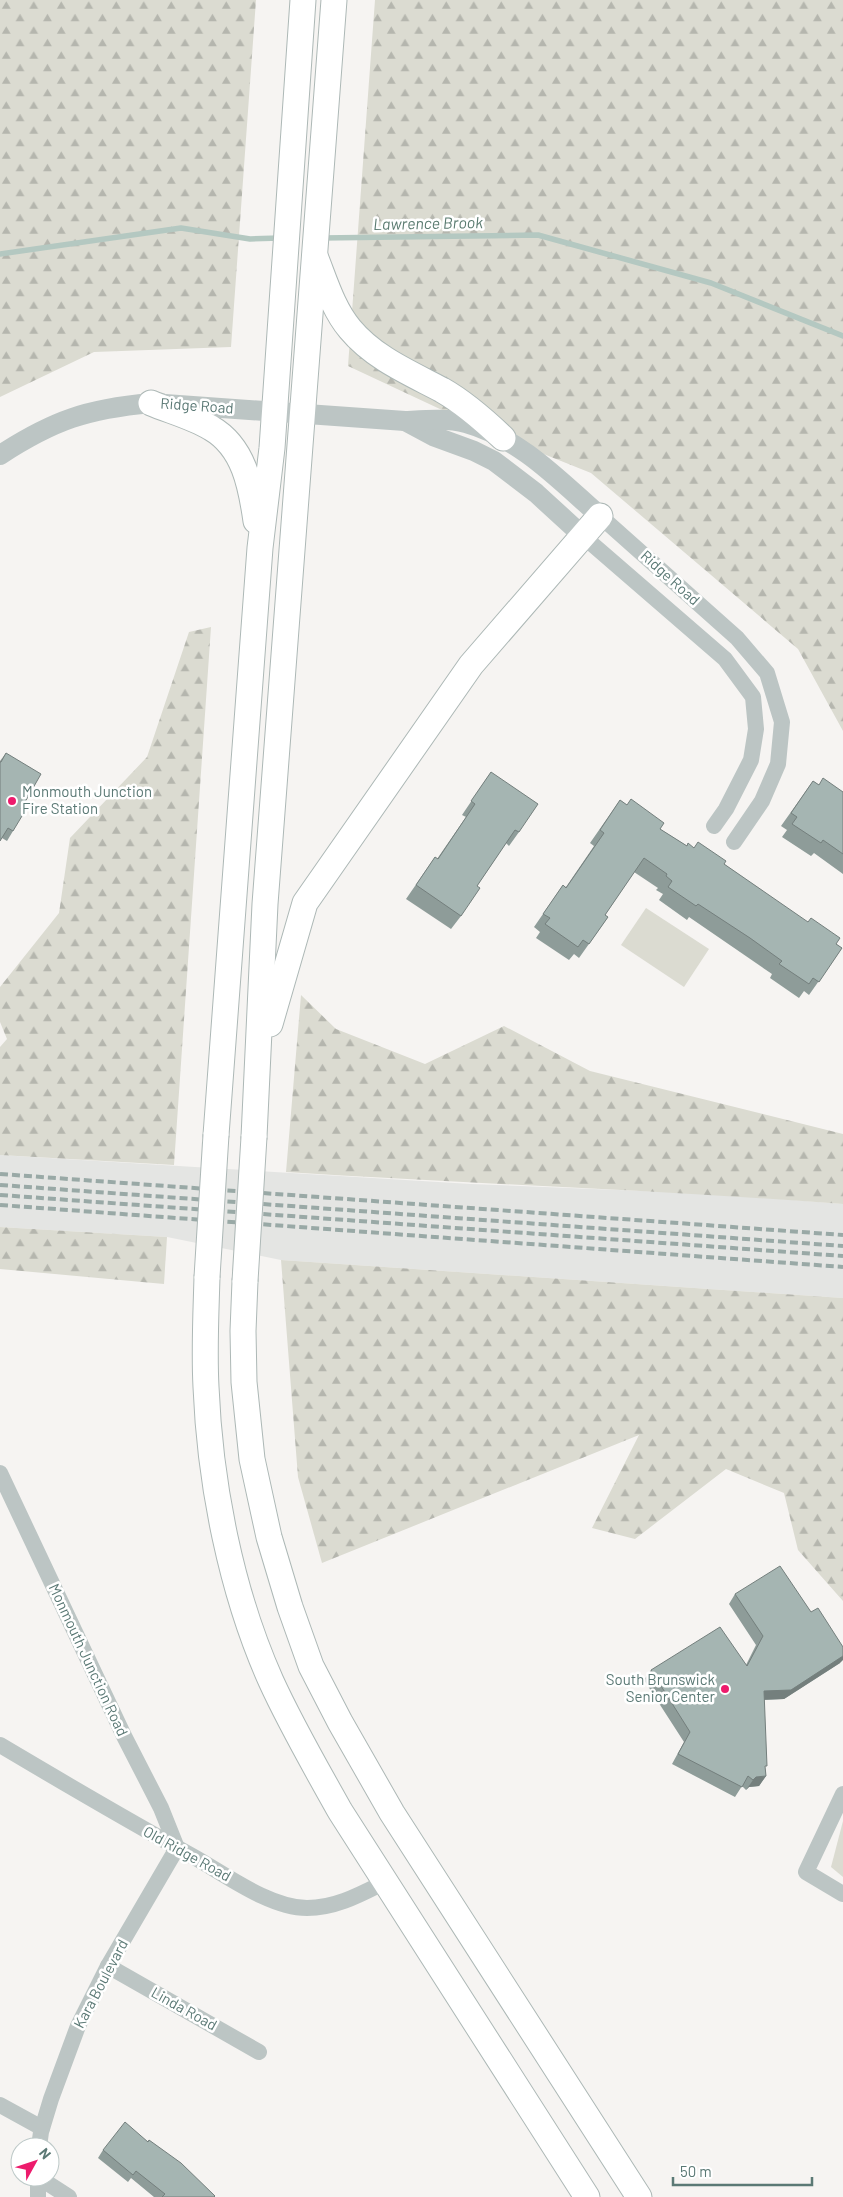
<svg xmlns="http://www.w3.org/2000/svg" width="843" height="2197" viewBox="0 0 843 2197" font-family="Barlow,sans-serif">
	<defs>
		<pattern id="forest-firs" width="22" height="20" patternUnits="userSpaceOnUse" patternTransform="scale(1.25)"><rect width="22" height="20" fill="#dbdbd1"/><path d="M5 1l3.5 6h-7zM16 11l3.5 6h-7z" fill="#b5b6ae"/></pattern>
	</defs>
	<rect width="100%" height="100%" fill="#f6f4f2"/>
	<polygon fill="#e4e5e3" points="0,1155 471,1184 717,1194 843,1204 843,1298 281,1260 167,1237 0,1227"/>
	<g fill="url(#forest-firs)">
		<polygon points="0,0 256,0 231,347 94,352 0,397"/>
		<polygon points="375,0 843,0 843,731 798,649 591,473 489,432 348,366"/>
		<polygon points="211,627 174,1165 0,1155 0,1047 7,1039 0,1022 0,987 59,913 70,838 147,757 189,632"/>
		<path d="M301,995L336,1029L425,1064L504,1026L590,1071L843,1134V1204C658,1190 472,1184 286,1172Z"/>
		<polygon points="0,1227 167,1237 164,1284 0,1269"/>
		<polygon points="281,1260 843,1298 843,1601 798,1550 784,1493 726,1469 635,1539 592,1528 639,1435 322,1563 298,1477"/>
	</g>
	<g fill="#dbdbd1">
		<polygon points="646,908 709,949 684,987 621,945"/>
		<polygon points="843,1821 843,1877 831,1867"/>
	</g>
	<g fill="none" stroke-linecap="round" stroke-linejoin="round">
		<g stroke="#b4c8c1" stroke-width="5.5">
			<polyline points="322,238 538,235 711,283 843,336"/>
			<polyline points="0,254 181,228 250,239 280,238"/>
		</g>
		<g stroke="#adb8b6" stroke-width="27">
			<g id="primary">
				<path d="M315,256C325,281 333,309 350,329C374,358 410,373 442,390C465,403 484,420 503,438"/>
				<path d="M151,403C170,411 193,417 211,428C244,447 251,486 256,521"/>
				<polyline points="270,1024 305,903 471,665 600,516"/>
				<polyline points="216,1135 260,548 272,448 303,0"/>
				<polyline points="254,1137 265,904 334,0"/>
				<path d="M207,1277C206,1313 204,1350 206,1387C210,1484 231,1592 271,1681C291,1725 316,1768 340,1811L587,2197"/>
				<polyline points="245,1281 243,1331 244,1382 252,1459 269,1537 290,1607 311,1666 340,1722 392,1813 639,2197"/>
			</g>
		</g>
		<g stroke="#bcc5c4" stroke-width="16">
			<polyline points="600,516 737,638 767,673 782,722 778,764 762,801 734,842"/>
			<polyline points="584,537 725,659 753,697 756,729 751,760 726,809 714,826"/>
			<polyline points="0,1473 124,1736 161,1808 177,1848 108,1966 78,2026 51,2099 41,2132 39,2147"/>
			<path d="M0,1745C64,1783 129,1821 194,1857C226,1875 270,1908 307,1908C336,1908 361,1894 385,1882"/>
			<polyline points="843,1794 806,1872 843,1894"/>
			<polyline points="108,1966 259,2052"/>
			<polyline points="0,2105 42,2128"/>
			<polyline points="38,2177 69,2197"/>
			<polyline points="38,2177 38,2197"/>
		</g>
		<g stroke="#bcc5c4" stroke-width="20">
			<polyline points="405,421 433,436 474,451 494,461 536,493 584,537"/>
			<path d="M0,455C54,420 87,409 151,403L405,421C425,420 447,418 466,423C520,438 560,481 600,516"/>
		</g>
		<use href="#primary" stroke="#fff" stroke-width="25"/>
		<g stroke="#99a9a6" stroke-width="4" stroke-dasharray="8 4" stroke-linecap="butt">
			<polyline points="0,1174 843,1235"/>
			<polyline points="0,1185 843,1246"/>
			<polyline points="0,1195 843,1256"/>
			<polyline points="0,1205 843,1267"/>
		</g>
		<g stroke="#adb8b6" stroke-width="27" stroke-linecap="butt">
			<g id="primary-bridge">
				<polyline points="207,1277 216,1135"/>
				<polyline points="245,1281 254,1137"/>
			</g>
		</g>
		<use href="#primary-bridge" stroke="#fff" stroke-width="25"/>
	</g>
	<g fill="#8e9c99">
		<polygon points="6,753 21,809 13,831 7,841 2,838 0,761"/>
		<polygon points="491,772 519,832 509,846 506,843 477,886 461,916 451,929 406,899 435,857 437,859 466,817 462,815"/>
		<polygon points="813,781 819,785 843,792 843,874 814,853 811,856 782,837 787,830 781,826"/>
		<polygon points="620,800 660,829 687,846 694,848 724,864 842,948 809,995 804,991 799,998 770,978 772,974 740,952 689,917 687,920 659,900 663,894 656,890 658,888 634,872 605,915 608,917 579,958 574,954 569,960 536,938 540,932 534,927 563,885 566,887 594,846 590,843"/>
		<polygon points="735,1594 840,1663 784,1699 764,1700 765,1769 766,1776 759,1786 749,1787 746,1790 742,1786 735,1797 672,1764 684,1742 644,1680 651,1670 746,1665 756,1645 729,1604"/>
		<polygon points="149,2140 214,2197 154,2197 131,2178 128,2182 98,2158 103,2150 148,2141"/>
	</g>
	<g fill="#747f7d">
		<polygon points="843,1656 843,1660 840,1663 784,1699 757,1700 764,1691"/>
		<polygon points="766,1776 759,1786 749,1787 746,1790 753,1780 756,1777"/>
	</g>
	<g fill="#a5b5b2" stroke="#747f7d">
		<polygon points="6,753 41,774 21,809 25,811 13,831 8,828 0,841 0,762 1,762"/>
		<polygon points="491,772 538,804 519,832 515,830 477,886 480,888 461,916 416,885 435,857 438,859 475,804 471,801"/>
		<polygon points="823,778 843,792 843,854 823,840 821,843 792,824 797,817 791,813 813,781 819,785"/>
		<polygon points="631,799 664,823 660,829 687,846 688,843 694,848 698,842 726,861 724,864 808,922 811,918 840,938 836,944 842,948 819,982 813,978 809,984 779,964 782,961 750,938 698,904 696,906 668,887 672,881 666,876 667,874 644,858 605,915 608,917 589,944 583,940 578,947 545,924 550,918 543,914 563,885 566,888 604,833 600,830 620,800 627,805"/>
		<polygon points="780,1566 811,1612 818,1608 843,1647 843,1656 791,1690 764,1691 767,1766 765,1766 766,1776 756,1777 753,1780 748,1776 742,1787 678,1754 690,1732 651,1670 720,1627 747,1666 763,1636 735,1594"/>
		<polygon points="125,2122 148,2142 149,2140 181,2163 215,2196 214,2197 162,2197 165,2194 136,2171 133,2175 103,2150"/>
	</g>
	<g fill="#ed1b6c" stroke="#fff" stroke-width="2">
		<circle cx="12" cy="801" r="5"/>
		<circle cx="725" cy="1689" r="5"/>
	</g>
	<g text-anchor="middle" stroke-width="5" stroke-linejoin="round" paint-order="stroke">
		<g font-size="15" fill="#5b7975" stroke="#fff">
			<text transform="translate(197 406) rotate(4)" y="5">Ridge Road</text>
			<text transform="translate(670 578) rotate(42)" y="5">Ridge Road</text>
			<text transform="translate(88 1660) rotate(65)" y="5">Monmouth Junction Road</text>
			<text transform="translate(187 1854) rotate(29)" y="5">Old Ridge Road</text>
			<text transform="translate(101 1984) rotate(-62)" y="5">Kara Boulevard</text>
			<text transform="translate(184 2009) rotate(29)" y="5">Linda Road</text>
		</g>
		<g font-size="15" fill="#5b7975" stroke="#fff" text-anchor="start">
			<text x="22" y="797">Monmouth Junction<tspan x="22" dy="17">Fire Station</tspan></text>
			<text x="715" y="1685" text-anchor="end">South Brunswick<tspan x="715" dy="17">Senior Center</tspan></text>
		</g>
		<g font-size="16" font-style="italic" fill="#5a7b70" stroke="#fff">
			<text transform="translate(428 223) rotate(-1)" y="6">Lawrence Brook</text>
		</g>
	</g>
	<g transform="translate(35 2162) rotate(50)"><circle r="24" fill="#ffffff" stroke="#bdc9c8"/>
	<path d="M0-4L9 19L0 12L-9 19Z" fill="#ed1b6c"/>
	<text y="-8" font-size="14" font-weight="bold" text-anchor="middle" fill="#5b7975">N</text>
	</g>
	<path d="M673 2177v8h139v-8" fill="none" stroke="#5b7975" stroke-width="2.5"/>
	<text x="680" y="2177" font-size="15" fill="#5b7975" stroke="#ffffff" stroke-width="4" paint-order="stroke">50 m</text>
</svg>
